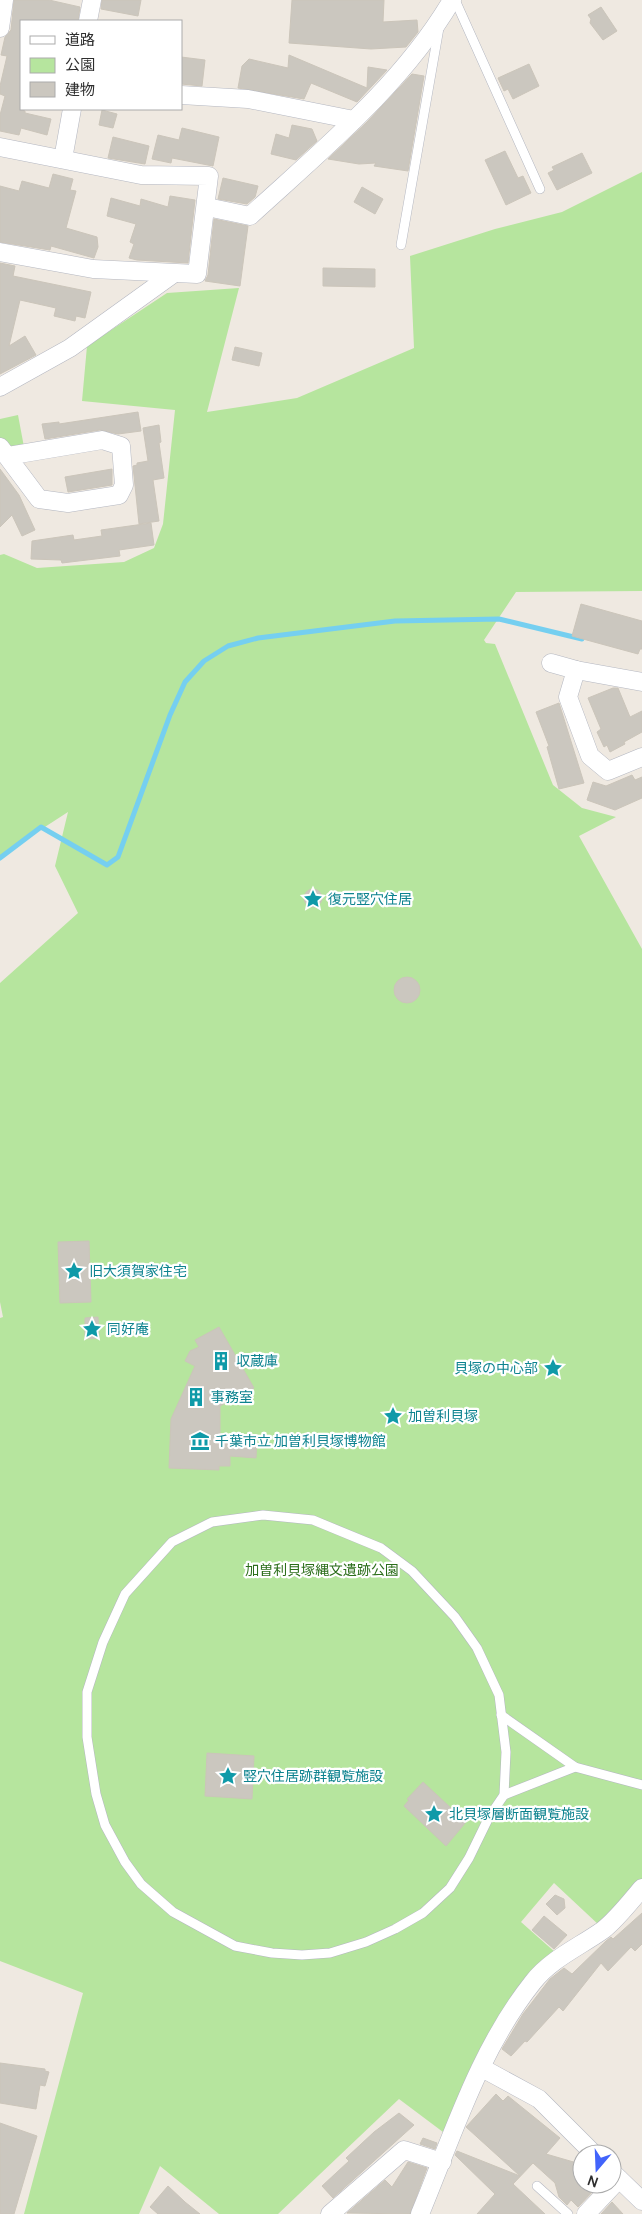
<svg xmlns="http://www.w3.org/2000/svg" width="642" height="2214" viewBox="0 0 642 2214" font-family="Manrope,'Noto Sans JP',sans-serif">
	<rect width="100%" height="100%" fill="#efe9e1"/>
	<g fill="#b6e59e">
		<polygon points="642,172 642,591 516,592 484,640 486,643 495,644 553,785 582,808 616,817 579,836 642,949 642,1880 600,1926 554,1883 521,1922 556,1953 447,2135 399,2099 278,2214 219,2214 160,2166 139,2214 24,2214 83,1993 0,1961 0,1318 3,1317 0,1302 0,983 78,913 55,866 68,812 0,856 0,555 4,554 37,568 124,562 154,548 163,524 175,410 82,401 87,346 167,293 239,288 207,412 297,398 414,348 410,256 495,229 562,212"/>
		<polygon points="18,415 24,447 7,448 0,440 0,419"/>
	</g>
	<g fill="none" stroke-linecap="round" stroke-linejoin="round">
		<polyline stroke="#75cff0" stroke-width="5" points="0,858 41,827 107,865 118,857 170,715 185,682 204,661 228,646 258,638 395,621 499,619 582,639"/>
	</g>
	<g fill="#cbc7bf" stroke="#cbc5ba">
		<polygon points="14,0 49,0 80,7 78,21 21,21 21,110 25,111 25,113 51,119 47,135 21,128 19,135 0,131 0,115 5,96 0,94 0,86 7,56 1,55 5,37 11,30"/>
		<polygon points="102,0 141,0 138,16 101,9"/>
		<polygon points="292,0 384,0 383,22 417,20 418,32 406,47 371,49 289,43"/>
		<polygon points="601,7 617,31 603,40 590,23 591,19 588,15"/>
		<polygon points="289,55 367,88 368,67 387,70 357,102 311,83 304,99 238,88 242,66 249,59 288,68"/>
		<polygon points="181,57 205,60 202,86 181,84"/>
		<polygon points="529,64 539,86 513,99 508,89 504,91 498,78"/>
		<polygon points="412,74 424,76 408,171 374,166 376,163 359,164 328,159 367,122"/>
		<polygon points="102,110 117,114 113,128 99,125"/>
		<polygon points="292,125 312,129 317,141 296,160 271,154 276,134 289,138"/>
		<polygon points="182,128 219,137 213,166 172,158 171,163 152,159 158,135 179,140"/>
		<polygon points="113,137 149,146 145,164 108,158"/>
		<polygon points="505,151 518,178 523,176 531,193 506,205 485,160"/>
		<polygon points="582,153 592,173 557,190 548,173 554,170 552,167"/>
		<polygon points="53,174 73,179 70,190 76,191 66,228 97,237 98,247 94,258 51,246 50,250 0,242 0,186 19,191 22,181 49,188"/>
		<polygon points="223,178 258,186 255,197 247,204 218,199"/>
		<polygon points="362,187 383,199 375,214 354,202"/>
		<polygon points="170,196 195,200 188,263 137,260 129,258 134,244 130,242 136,224 107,216 111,198 140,206 141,199 168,207"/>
		<polygon points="214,219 248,226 240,286 205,281 208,275"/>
		<polygon points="0,263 15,266 13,276 91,292 85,318 76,316 75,321 54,316 56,308 20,300 9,346 25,336 36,355 0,374"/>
		<polygon points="323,268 375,269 375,287 323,286"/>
		<polygon points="235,347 262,353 259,366 232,360"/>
		<polygon points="138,412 141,431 118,434 100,430 45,439 42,424 59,422 59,424"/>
		<polygon points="159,425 161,442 159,443 164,478 153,480 159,521 139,524 133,466 137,465 137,463 148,461 143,428"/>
		<polygon points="0,469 19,495 35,530 22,536 12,515 0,527"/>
		<polygon points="112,469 112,485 68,492 65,477"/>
		<polygon points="151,523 154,545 119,550 120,556 62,563 61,560 31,559 32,541 73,535 74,540 102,536 101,530"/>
		<polygon points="581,604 642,621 642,649 640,649 638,654 572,636"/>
		<polygon points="613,688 618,688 630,717 642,711 642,732 624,742 625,744 610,752 607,745 604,747 597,732 601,729 588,698"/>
		<polygon points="559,703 584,783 559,789 547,747 549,746 536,712"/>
		<polygon points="632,775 635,780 642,777 642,798 615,810 587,800 593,782 606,786"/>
		<circle cx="313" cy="898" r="9"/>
		<circle cx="407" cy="990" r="13"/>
		<polygon points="89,1241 91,1302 60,1303 58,1242"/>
		<polygon points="98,1317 99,1338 85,1339 85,1318"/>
		<polygon points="219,1327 254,1388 220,1406 220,1434 257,1436 256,1458 230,1456 230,1466 219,1466 219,1470 169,1468 171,1419 195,1366 185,1361 190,1351 199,1347 195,1340"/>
		<polygon points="207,1753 254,1756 252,1799 205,1796"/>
		<polygon points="423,1782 466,1822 446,1846 404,1806 409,1800 407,1799"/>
		<polygon points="555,1895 564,1899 565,1908 557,1915 546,1904"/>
		<polygon points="642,1913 642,1944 635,1951 631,1947 608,1971 601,1963 563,2011 559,2007 527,2042 525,2041 511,2056 502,2049 523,2014 550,1979 564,1968 572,1974 606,1941 611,1937 613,1939"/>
		<polygon points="544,1916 567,1935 554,1949 532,1930"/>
		<polygon points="0,2063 45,2069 45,2071 49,2072 45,2086 40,2085 36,2109 0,2103"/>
		<polygon points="496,2094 503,2101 508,2096 560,2138 546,2154 577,2163 575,2169 582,2175 582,2184 592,2184 596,2188 578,2207 571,2200 567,2205 559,2197 555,2183 533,2163 513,2184 545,2214 477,2214 495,2194 455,2155 457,2151 520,2176 466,2127"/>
		<polygon points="399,2113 414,2125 333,2198 322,2186 349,2161 346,2158 374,2132"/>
		<polygon points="0,2123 37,2136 14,2214 0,2214"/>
		<polygon points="423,2138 437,2143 435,2149 420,2144"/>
		<polygon points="408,2162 427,2168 410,2214 347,2213 385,2180 392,2187"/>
		<polygon points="168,2186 185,2202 200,2214 158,2214 150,2207"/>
		<polygon points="612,2202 623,2214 601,2214"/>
	</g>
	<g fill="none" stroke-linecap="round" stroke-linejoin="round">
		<g stroke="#b4b7c1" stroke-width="10">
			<g id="lane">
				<polyline points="455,0 540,189"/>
				<polyline points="401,245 439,28"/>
				<polygon points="263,1515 313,1520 381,1548 412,1571 455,1617 477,1648 499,1695 506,1752 504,1795 489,1817 469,1858 450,1888 423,1913 395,1929 366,1942 330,1953 302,1955 272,1953 235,1946 173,1912 141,1884 125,1862 105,1825 96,1794 87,1737 87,1692 103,1642 125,1594 172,1542 212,1522"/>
				<polyline points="501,1715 575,1767"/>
				<polyline points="504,1795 575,1767 642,1785"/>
				<polyline points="537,2186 568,2214"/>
			</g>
		</g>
		<g stroke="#b4b7c1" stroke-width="19">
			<g id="street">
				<polyline points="88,21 92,0"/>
				<polyline points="0,28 4,0"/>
				<polyline points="181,95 248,99 354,120"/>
				<polyline points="0,147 141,175 209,176 197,274 93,269 0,252"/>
				<polyline points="63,159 72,109"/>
				<path d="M207,207L250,216C322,150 402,85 452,0"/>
				<polyline points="0,387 70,348 173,274"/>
				<polyline points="0,447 39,499 68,503 119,495 124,485 121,446 102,440 7,456"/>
				<polyline points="551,663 576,670 568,697 590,756 608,771 642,757"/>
				<polyline points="576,670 642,682"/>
				<polyline points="482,2068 539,2099 594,2154"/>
				<polyline points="612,2172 642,2201"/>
				<polyline points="330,2214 404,2150 442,2162"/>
				<path d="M420,2214C453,2135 479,2050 533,1982C551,1959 579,1947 603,1930C617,1919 630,1902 642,1888"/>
				<polyline points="586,2214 619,2179"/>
			</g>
		</g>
		<use href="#lane" stroke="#fff" stroke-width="9"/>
		<use href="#street" stroke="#fff" stroke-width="18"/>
	</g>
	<defs>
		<g id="sight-bare" transform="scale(1.5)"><path d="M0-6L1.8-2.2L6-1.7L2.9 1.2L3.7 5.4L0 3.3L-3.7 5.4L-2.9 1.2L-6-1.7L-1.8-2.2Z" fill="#0f9aa8" stroke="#fff" stroke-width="2.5" paint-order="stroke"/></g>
		<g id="building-bare" transform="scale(1.5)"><path d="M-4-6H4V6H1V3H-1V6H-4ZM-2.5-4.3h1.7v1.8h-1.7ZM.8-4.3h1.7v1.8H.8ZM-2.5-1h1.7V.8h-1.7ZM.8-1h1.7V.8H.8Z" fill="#0f9aa8" stroke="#fff" stroke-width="2.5" paint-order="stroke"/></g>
		<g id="museum-bare" transform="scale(1.5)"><path d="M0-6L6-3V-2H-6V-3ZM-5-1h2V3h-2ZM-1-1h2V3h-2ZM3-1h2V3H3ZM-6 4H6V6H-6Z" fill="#0f9aa8" stroke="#fff" stroke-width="2.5" paint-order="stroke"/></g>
	</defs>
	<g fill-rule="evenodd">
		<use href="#sight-bare" x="313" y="899"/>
		<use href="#sight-bare" x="74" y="1271"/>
		<use href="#sight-bare" x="92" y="1329"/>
		<use href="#building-bare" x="221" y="1361"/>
		<use href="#sight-bare" x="553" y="1368"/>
		<use href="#building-bare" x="196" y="1397"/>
		<use href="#sight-bare" x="393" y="1416"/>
		<use href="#museum-bare" x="200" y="1441"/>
		<use href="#sight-bare" x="228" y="1776"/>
		<use href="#sight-bare" x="434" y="1814"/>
	</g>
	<g text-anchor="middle" stroke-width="4.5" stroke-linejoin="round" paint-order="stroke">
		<g font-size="14" fill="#0d838f" stroke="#fff" text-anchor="start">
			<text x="328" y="904">復元竪穴住居</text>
			<text x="89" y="1276">旧大須賀家住宅</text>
			<text x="107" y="1334">同好庵</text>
			<text x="236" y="1366">収蔵庫</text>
			<text x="538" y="1373" text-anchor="end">貝塚の中心部</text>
			<text x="211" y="1402">事務室</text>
			<text x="408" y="1421">加曽利貝塚</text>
			<text x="215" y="1446">千葉市立 加曽利貝塚博物館</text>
			<text x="243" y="1781">竪穴住居跡群観覧施設</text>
			<text x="449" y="1819">北貝塚層断面観覧施設</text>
		</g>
		<g font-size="14" fill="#2c6e1b" stroke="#fff">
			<text x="322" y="1575">加曽利貝塚縄文遺跡公園</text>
		</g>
	</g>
	<rect x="20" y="20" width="162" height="90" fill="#ffffff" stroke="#ababab"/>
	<rect x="30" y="36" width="25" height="8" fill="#ffffff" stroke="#ababab"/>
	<text x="65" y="45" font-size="15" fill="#2e2e2e">道路</text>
	<rect x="30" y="58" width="25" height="15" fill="#b6e59e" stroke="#ababab"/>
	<text x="65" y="70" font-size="15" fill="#2e2e2e">公園</text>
	<rect x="30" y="82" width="25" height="15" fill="#cbc7bf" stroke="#ababab"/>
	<text x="65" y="95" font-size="15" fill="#2e2e2e">建物</text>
	<g transform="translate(597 2169) rotate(199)"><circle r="24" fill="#ffffff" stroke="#ababab"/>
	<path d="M0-4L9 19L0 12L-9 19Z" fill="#4264fb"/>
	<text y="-8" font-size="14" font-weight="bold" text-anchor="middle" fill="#2e2e2e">N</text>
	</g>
</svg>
